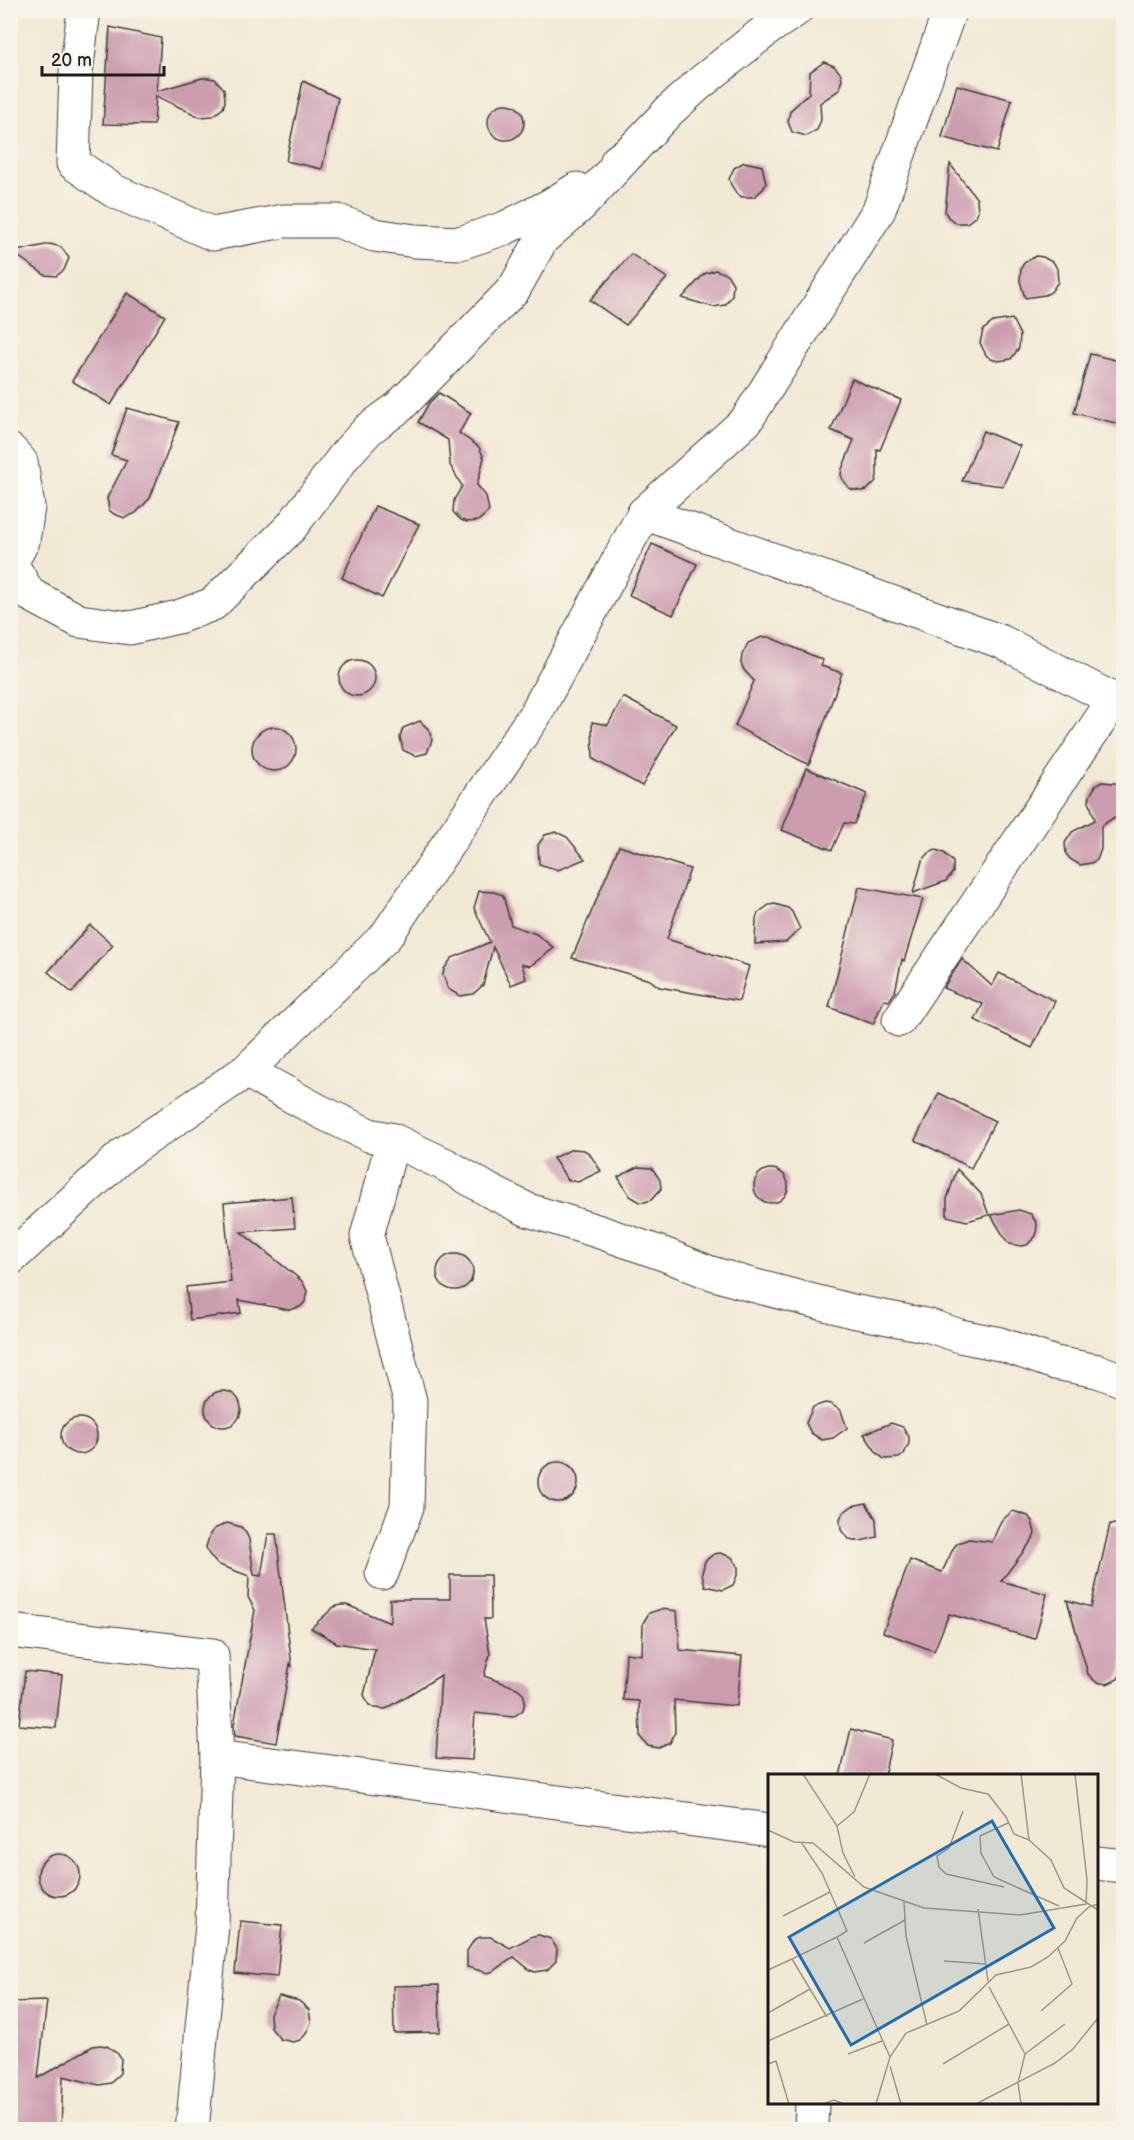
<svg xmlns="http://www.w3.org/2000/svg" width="1134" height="2140" viewBox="0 0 1134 2140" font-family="'Balsamiq Sans',sans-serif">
	<rect width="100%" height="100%" fill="#f7f3e8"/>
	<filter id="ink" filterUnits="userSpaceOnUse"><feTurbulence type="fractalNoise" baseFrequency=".0167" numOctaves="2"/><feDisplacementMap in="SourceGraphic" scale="12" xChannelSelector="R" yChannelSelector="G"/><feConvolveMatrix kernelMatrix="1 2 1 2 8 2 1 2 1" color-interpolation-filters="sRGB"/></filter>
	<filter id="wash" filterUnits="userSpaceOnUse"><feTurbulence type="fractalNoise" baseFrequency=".008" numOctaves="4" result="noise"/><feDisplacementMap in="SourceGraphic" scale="24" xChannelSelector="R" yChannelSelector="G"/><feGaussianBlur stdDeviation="1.35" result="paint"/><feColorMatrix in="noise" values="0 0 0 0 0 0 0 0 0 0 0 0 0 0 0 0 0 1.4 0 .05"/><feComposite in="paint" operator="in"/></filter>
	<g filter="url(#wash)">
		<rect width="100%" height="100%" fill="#f2e9d4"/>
		<g id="blocks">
			<g fill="#cc9caf">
				<polygon points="110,27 161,38 157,91 202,78 208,78 215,79 224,89 225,102 223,108 213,116 200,117 156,96 154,125 103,124"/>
				<polygon points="824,62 834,66 841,74 842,79 839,90 820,103 821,120 817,130 806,136 792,132 788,122 790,111 809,93 810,72"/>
				<polygon points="303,81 338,98 322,169 286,161"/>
				<polygon points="957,85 1012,100 997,152 942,137"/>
				<circle cx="506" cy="122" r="18"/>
				<polygon points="744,162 762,166 766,184 763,189 754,197 742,197 737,194 731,185 729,179 734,168"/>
				<polygon points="950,164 977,199 978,211 976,216 967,223 956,223 948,217 945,212"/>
				<polygon points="50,244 61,247 69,258 64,270 56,276 45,275 12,252"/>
				<polygon points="631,254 667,278 626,325 590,300"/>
				<polygon points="1036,256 1043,257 1054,263 1057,269 1058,282 1051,292 1045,295 1025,298 1020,281 1021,268 1024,263"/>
				<polygon points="715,270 727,274 733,284 732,296 725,305 713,307 682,298 704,274"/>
				<polygon points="127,293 165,316 111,405 72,381"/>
				<polygon points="1012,319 1020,335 1019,348 1011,359 998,361 991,359 986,355 980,343 983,330 993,322"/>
				<polygon points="1090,354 1124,362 1124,425 1074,413"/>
				<polygon points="852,379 901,400 880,450 877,449 877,475 876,481 867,490 861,491 850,489 843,480 841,475 842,469 854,440 831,430"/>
				<polygon points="439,393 471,413 459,433 479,447 484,458 477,485 486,496 489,511 478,521 467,522 461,520 453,512 454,500 462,486 450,465 448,440 418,422 429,403"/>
				<polygon points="127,408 179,422 150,498 136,513 125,518 114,514 109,510 107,498 127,460 111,455"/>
				<polygon points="983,431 1020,446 1003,486 962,481"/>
				<polygon points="375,506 419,524 382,598 342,578"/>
				<polygon points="652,544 697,564 673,615 629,595"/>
				<polygon points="762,637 769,637 823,660 821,666 842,673 809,765 735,726 754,681 744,670 741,663 742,655 748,643"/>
				<circle cx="357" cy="678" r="18"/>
				<polygon points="623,697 676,725 642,786 593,759 592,722 608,725"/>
				<polygon points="420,721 429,730 432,740 427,753 415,756 403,750 400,737 403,728"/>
				<circle cx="274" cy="749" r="22"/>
				<polygon points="806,768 867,794 854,824 844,823 832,850 782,830"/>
				<polygon points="1102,782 1124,784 1124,811 1101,826 1101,849 1097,860 1091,863 1080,865 1070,859 1066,854 1065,843 1072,832 1095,820 1089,801 1090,796 1096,785"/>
				<polygon points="556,832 567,837 585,859 558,870 539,864 538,845 545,835"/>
				<polygon points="619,846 690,869 667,939 749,966 739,1001 659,987 650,980 572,958"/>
				<polygon points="936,850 944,853 953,862 953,872 946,881 913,893 922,861 929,853"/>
				<polygon points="859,887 923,899 904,961 902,959 895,992 889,1001 884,1000 873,1024 829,1007"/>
				<polygon points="479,891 494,892 503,895 511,925 536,934 554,948 530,966 522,964 526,979 511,985 493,947 483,985 473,994 460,996 448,989 443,975 444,969 452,958 490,942 474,908"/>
				<polygon points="775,904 788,908 792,912 800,929 786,942 755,944 756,919 758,913 769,905"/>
				<polygon points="90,925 113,945 72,993 48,972"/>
				<polygon points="962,959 992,986 999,973 1055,1001 1032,1048 975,1020 983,1004 943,988"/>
				<polygon points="939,1093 995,1121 971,1168 915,1140"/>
				<polygon points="572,1149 584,1150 589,1153 601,1171 578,1182 568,1180 553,1158"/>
				<polygon points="638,1167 652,1168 660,1180 661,1189 651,1200 645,1202 640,1202 630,1196 618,1177"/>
				<polygon points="957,1169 981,1194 989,1215 967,1221 947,1216 947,1199"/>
				<circle cx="771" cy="1186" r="17"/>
				<polygon points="292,1197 295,1228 241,1232 302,1281 307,1291 305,1302 300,1307 289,1310 239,1300 241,1313 190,1320 186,1287 231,1282 224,1203"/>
				<polygon points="1019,1210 1031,1214 1037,1224 1036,1236 1027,1245 1021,1246 1010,1244 1006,1240 991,1215"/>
				<circle cx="455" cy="1272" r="18"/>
				<circle cx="223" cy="1409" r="18"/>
				<polygon points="825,1403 831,1404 841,1411 847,1428 833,1438 822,1440 811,1433 806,1423 813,1407"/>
				<circle cx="79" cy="1436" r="18"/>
				<polygon points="891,1423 903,1427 909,1437 909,1443 904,1454 899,1458 884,1459 877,1453 864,1434"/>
				<circle cx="558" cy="1482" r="20"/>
				<polygon points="866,1503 876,1519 877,1537 861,1541 849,1539 841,1530 840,1519 843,1513 852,1506"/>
				<polygon points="1013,1511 1028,1516 1032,1521 1035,1533 1033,1539 1001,1581 1047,1594 1035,1639 949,1614 934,1651 883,1632 910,1560 942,1572 954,1547 958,1543 969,1539 992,1542 1001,1521"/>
				<polygon points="227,1523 241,1527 246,1533 249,1539 254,1575 261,1576 268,1534 276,1534 292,1667 290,1664 276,1743 235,1736 234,1725 255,1610 248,1597 249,1576 217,1564 208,1553 206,1547 210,1534 214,1529"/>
				<polygon points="1110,1524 1124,1525 1123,1668 1118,1679 1107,1684 1096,1682 1088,1674 1067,1600 1091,1607"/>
				<polygon points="720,1553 732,1557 738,1567 738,1573 733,1585 723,1590 705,1586 702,1573 705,1561 714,1554"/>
				<polygon points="450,1575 490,1575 491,1619 484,1619 490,1654 484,1676 517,1688 523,1693 525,1701 523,1710 513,1717 475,1713 472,1760 436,1758 441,1675 386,1709 374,1708 369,1705 364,1695 375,1649 337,1643 311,1628 334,1607 341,1605 347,1605 390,1623 390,1599 450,1599"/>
				<polygon points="661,1609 677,1611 680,1650 742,1656 737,1706 674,1700 675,1732 670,1743 659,1748 648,1746 640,1737 639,1701 623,1700 626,1653 642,1655 643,1623 649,1613"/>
				<polygon points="25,1671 62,1675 56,1728 19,1725"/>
				<polygon points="851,1729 892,1740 884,1776 840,1776"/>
				<circle cx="59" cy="1875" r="21"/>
				<polygon points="240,1921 282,1925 277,1977 235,1973"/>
				<polygon points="539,1935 551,1939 557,1949 556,1961 547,1970 535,1972 530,1970 514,1957 494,1971 488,1973 467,1967 467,1951 474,1940 480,1937 491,1937 510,1948 533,1936"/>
				<polygon points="439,1985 440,2032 394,2033 393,1986"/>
				<polygon points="279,1996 299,2001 309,2010 311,2023 305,2035 300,2040 293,2042 280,2039 271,2028 270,2014"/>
				<polygon points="47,2001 38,2078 93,2046 100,2045 107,2046 118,2054 121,2059 120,2073 111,2083 99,2085 63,2076 61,2130 10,2130 10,2002"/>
			</g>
		</g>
	</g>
	<g filter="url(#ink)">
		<use href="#blocks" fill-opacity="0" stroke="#3c3b38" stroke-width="1.5"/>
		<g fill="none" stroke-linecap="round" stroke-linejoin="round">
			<g stroke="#3c3b38" stroke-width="35">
				<g id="minor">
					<polyline points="84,10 76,73 73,163 114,191 213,234 284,221 338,221 374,235 415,241 460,243 505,228 549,206 577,189"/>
					<polyline points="617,161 634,148 670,110 700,83 769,28 796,10"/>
					<polyline points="10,450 21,462 28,507 23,541 11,563 29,594 79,621 130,628 178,617 213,604 291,527 346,454 369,429 399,407 514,289 542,239 581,205 634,148"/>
					<polyline points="644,513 1002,642 1124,705"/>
					<polyline points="899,1020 1113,701"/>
					<polyline points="246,1071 319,1111 369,1135 393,1140 446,1165 490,1191 528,1210 600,1232 666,1255 708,1272 748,1284 852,1311 930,1326 960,1336 1000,1344 1055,1363 1098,1371 1124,1381"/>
					<polyline points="10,1259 123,1155 246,1071 386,936 536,713 644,513 746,421 879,210 950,10"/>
					<polyline points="382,1573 407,1507 410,1401 367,1236 393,1140"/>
					<polyline points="10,1631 212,1655 217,1757 770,1830"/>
					<polyline points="1096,1863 1124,1866"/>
					<polyline points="192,2130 212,1925 217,1757"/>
					<polyline points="811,2130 812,2102"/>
				</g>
			</g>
			<use href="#minor" stroke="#fff" stroke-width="33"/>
		</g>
	</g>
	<g transform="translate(768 1774)">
		<rect width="330" height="330" fill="#f2e9d4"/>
		<path fill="none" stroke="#9c978a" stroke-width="1.5" d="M35,0L69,52L75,79L87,103M167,0L193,14L220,20L238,43L246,60L261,66M253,0L261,66L283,86L296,114L330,136M195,37L181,74L169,82L171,93L178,100L236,113M240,49L212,62L213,79L226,103L291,132M69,52L86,38L102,0M0,56L26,68L45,69L96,113L156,134L252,141L318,130L319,106L307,0M33,68L54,99L79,157L69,163L122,283M136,128L138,162L159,251M210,135L220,207M15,142L62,118M96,169L137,146M176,187L218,190M0,196L24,185M221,213L257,280L250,309L253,330M42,215L24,185L69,163M273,237L304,210L290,174M0,239L42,215L59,243M0,267L95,225M80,280L114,267M257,280L297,250M0,290L8,287L21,330M175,290L241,250M122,292L133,330M55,330L66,326L76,330M108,330L122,283L138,259L191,237L228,201L263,193L280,183L297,167L309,144L321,133L330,130M208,330L287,289L305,275L330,244"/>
		<path fill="#1f6fb2" fill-opacity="0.15" stroke="#1f6fb2" stroke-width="3" d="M224,47L286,154L83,271L21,163Z"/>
		<rect width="330" height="330" fill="none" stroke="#1c1c1c" stroke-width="3"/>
	</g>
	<rect width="1134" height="2140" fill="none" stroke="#f7f3e8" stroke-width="36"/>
	<path d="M42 66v9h122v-9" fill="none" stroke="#1c1c1c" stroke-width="3"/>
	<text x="51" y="66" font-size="18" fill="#1c1c1c" stroke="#f7f3e8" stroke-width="4.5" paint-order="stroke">20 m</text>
</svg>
